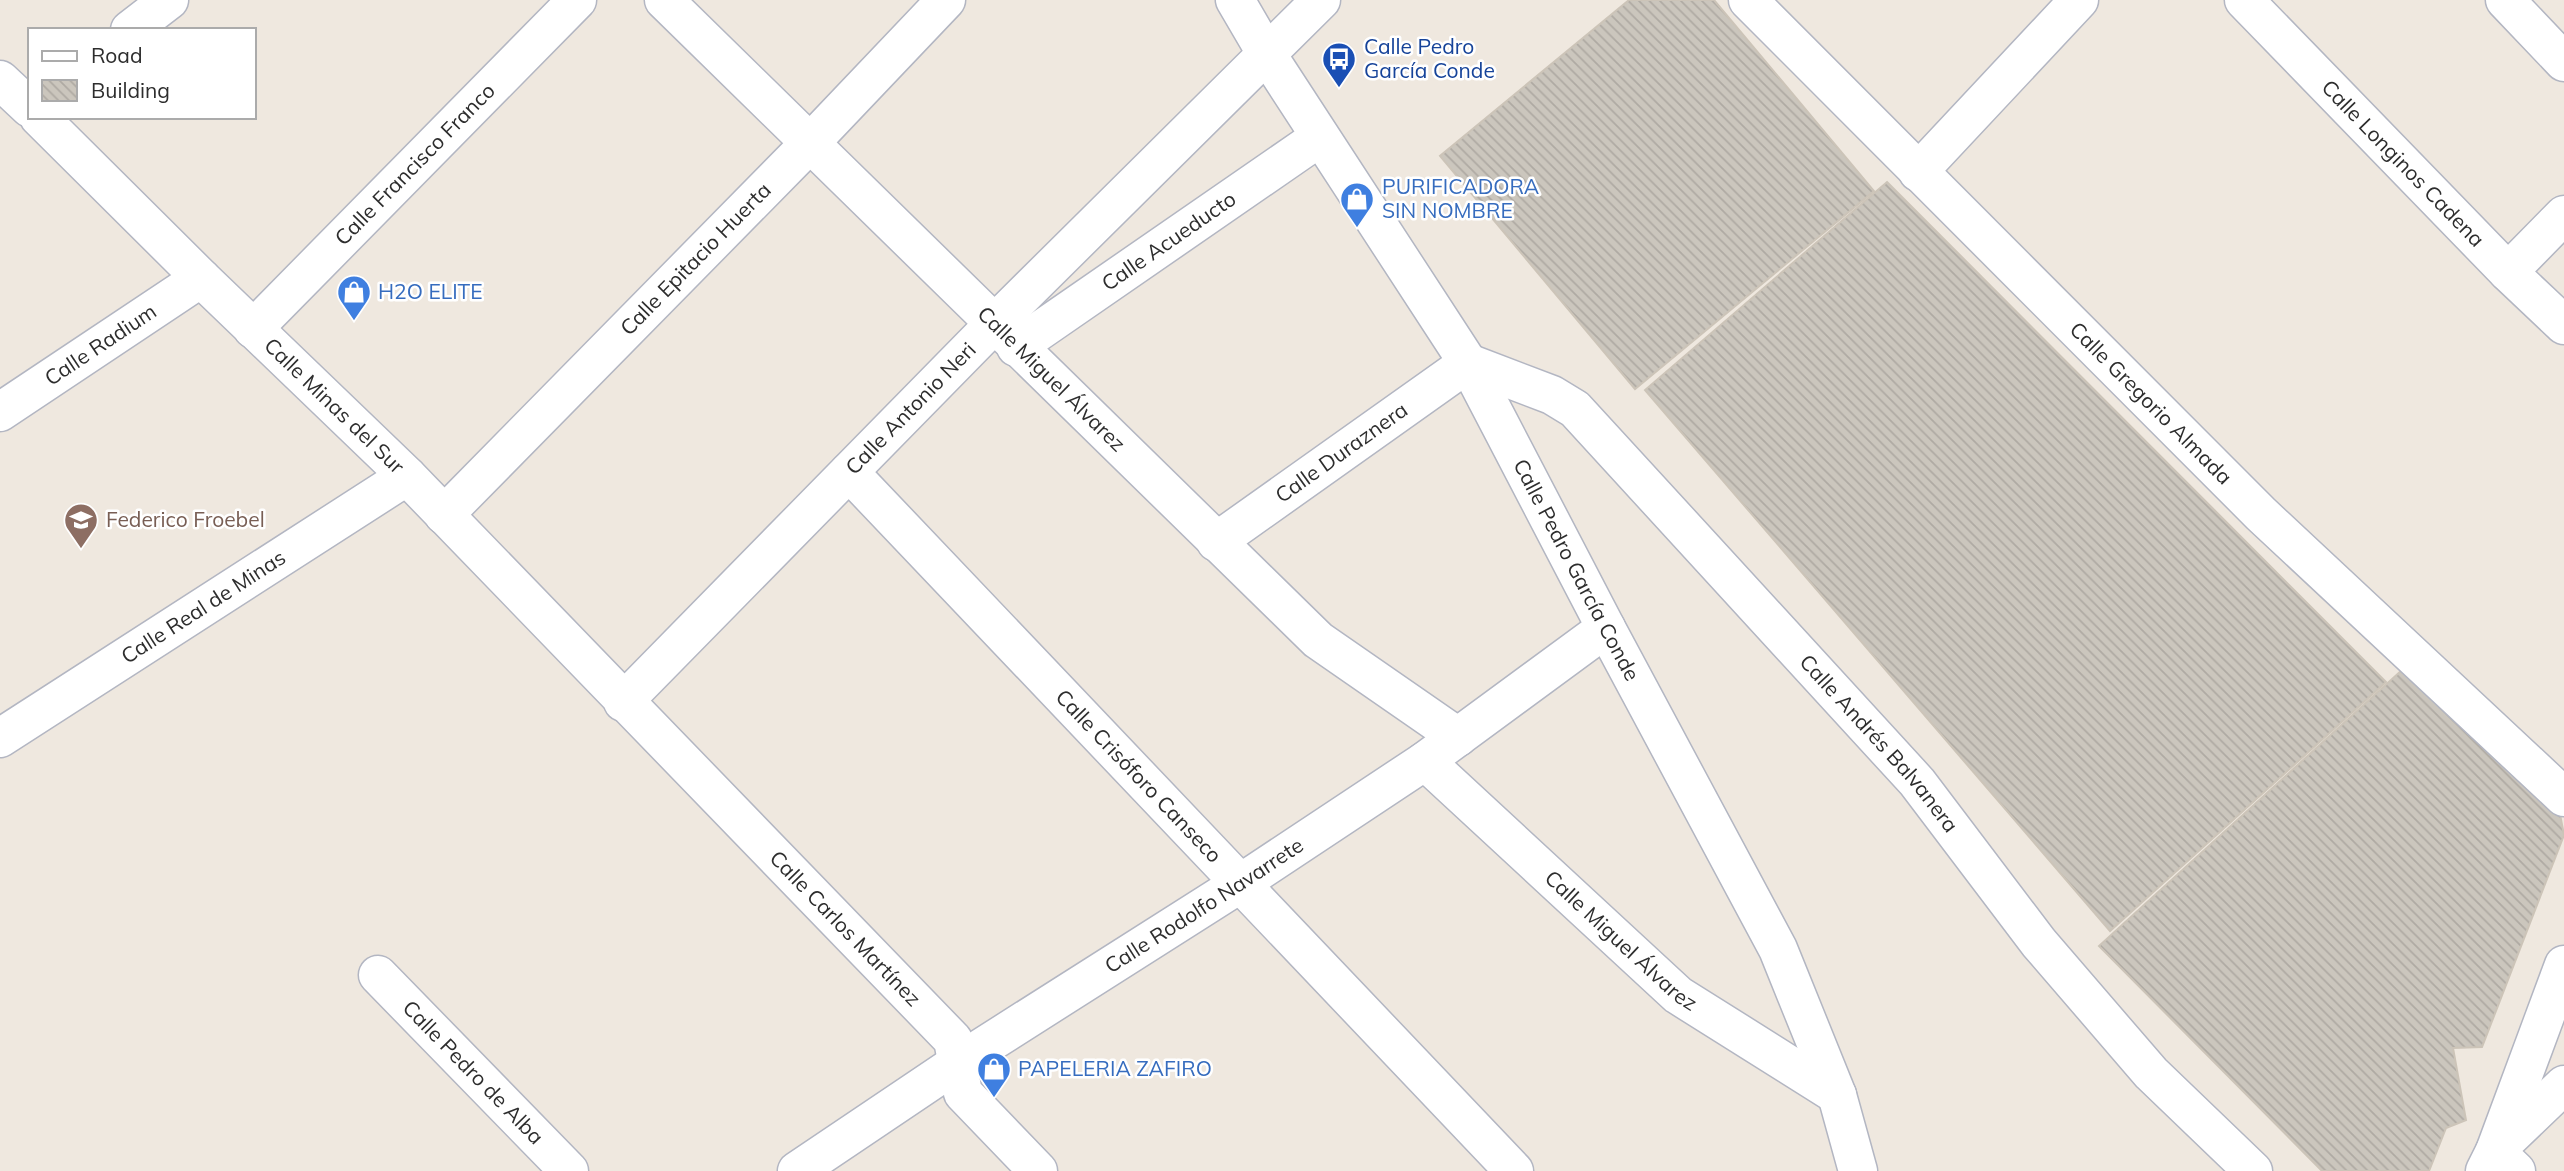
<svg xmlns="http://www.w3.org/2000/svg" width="2564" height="1171" viewBox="0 0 2564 1171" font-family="Mulish,sans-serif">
	<defs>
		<pattern id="building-back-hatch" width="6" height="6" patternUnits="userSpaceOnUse" patternTransform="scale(1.75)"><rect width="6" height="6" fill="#cbc6bd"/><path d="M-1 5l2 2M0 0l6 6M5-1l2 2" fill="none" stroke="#afaaa3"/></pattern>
	</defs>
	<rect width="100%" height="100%" fill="#efe8df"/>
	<g fill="url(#building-back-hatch)" stroke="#ccc4b8" stroke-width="2">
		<polygon points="1629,0 1714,0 1874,191 1635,389 1440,156"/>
		<polygon points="1887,182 2386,682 2110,931 1645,390"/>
		<polygon points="2403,669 2558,804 2564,835 2482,1047 2453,1048 2466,1120 2446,1128 2429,1171 2322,1171 2099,946"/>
	</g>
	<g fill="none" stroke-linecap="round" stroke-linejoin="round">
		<g stroke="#b3b6c2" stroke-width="41">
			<g id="street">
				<path id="s1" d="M664,0L1318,640L1458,737"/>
				<path id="s2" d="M1748,0L2261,514L2564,797"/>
				<path id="s3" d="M2244,0L2508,272L2564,325"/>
				<polyline points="2505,0 2564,62"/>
				<polyline points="130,30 169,0"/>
				<polyline points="0,80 30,108"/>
				<path id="s4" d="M39,117L201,278L407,476L953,1040L963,1093L1038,1171"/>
				<polyline points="1918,172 2079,0"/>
				<polyline points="2508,272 2564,215"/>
				<path id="s5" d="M253,329L577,0"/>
				<path id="s6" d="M1016,347L1320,137"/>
				<path id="s7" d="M0,412L201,278"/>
				<path id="s8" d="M849,472L1514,1171"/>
				<path id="s9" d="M444,515L810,143L946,0"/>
				<path id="s10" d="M1216,542L1468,363L1552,395L1575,409L1917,782L2039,943L2151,1073L2253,1171"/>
				<path id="s11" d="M623,702L994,324L1321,0"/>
				<path id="s12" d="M0,738L407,476"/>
				<path id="s13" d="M1425,761L1678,995L1837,1095"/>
				<path id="s14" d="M378,975L569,1171"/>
				<path id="s15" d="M797,1171L956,1064L1241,883L1425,761L1606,628"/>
				<polyline points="2485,1171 2495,1151 2564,965"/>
				<polyline points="2516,1171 2495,1151 2564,1085"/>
			</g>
		</g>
		<g stroke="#b3b6c2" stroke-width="41">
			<g id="secondary">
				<path id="s16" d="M1235,0L1266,53L1468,363L1606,628L1778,949L1837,1095L1858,1171"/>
			</g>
		</g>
		<use href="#street" stroke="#fff" stroke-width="38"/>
		<use href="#secondary" stroke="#fff" stroke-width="38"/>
	</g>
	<defs>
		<g id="bus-pin" transform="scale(1.75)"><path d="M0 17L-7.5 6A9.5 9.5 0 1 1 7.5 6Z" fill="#1a4fb4" stroke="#fff"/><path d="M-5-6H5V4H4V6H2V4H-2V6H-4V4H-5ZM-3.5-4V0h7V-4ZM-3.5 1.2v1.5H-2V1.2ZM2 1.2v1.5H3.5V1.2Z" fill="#fff"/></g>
		<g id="shop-pin" transform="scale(1.75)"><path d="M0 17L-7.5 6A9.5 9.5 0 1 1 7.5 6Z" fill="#3f7fe0" stroke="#fff"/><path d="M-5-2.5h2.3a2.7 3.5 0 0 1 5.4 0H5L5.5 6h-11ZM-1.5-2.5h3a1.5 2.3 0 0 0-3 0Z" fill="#fff"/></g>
		<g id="school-pin" transform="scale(1.75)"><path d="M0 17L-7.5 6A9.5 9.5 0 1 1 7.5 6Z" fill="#8d6e63" stroke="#fff"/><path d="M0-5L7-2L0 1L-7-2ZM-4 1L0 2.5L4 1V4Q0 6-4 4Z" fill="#fff"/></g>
	</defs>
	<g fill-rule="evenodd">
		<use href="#bus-pin" x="1339" y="59"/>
		<use href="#shop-pin" x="1357" y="199"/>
		<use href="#shop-pin" x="354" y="292"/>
		<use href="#school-pin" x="81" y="520"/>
		<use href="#shop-pin" x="994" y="1069"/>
	</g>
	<g text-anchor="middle" stroke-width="5" stroke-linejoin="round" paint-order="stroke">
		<g font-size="21" fill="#164399" stroke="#fff" text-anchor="start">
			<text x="1364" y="54">Calle Pedro<tspan x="1364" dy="24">García Conde</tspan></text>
		</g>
		<g font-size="21" fill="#2d2d2d" stroke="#fff">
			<text dy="7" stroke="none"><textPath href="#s5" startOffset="231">Calle Francisco Franco</textPath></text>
			<text dy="7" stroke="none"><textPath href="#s3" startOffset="228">Calle Longinos Cadena</textPath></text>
			<text dy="7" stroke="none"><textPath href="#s6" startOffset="186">Calle Acueducto</textPath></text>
			<text dy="7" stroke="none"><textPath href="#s9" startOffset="359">Calle Epitacio Huerta</textPath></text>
			<text dy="7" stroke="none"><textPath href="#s7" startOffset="121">Calle Radium</textPath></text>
			<text dy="7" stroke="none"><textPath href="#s1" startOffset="542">Calle Miguel Álvarez</textPath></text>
			<text dy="7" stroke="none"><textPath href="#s2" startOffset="570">Calle Gregorio Almada</textPath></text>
			<text dy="7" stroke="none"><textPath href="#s4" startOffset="413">Calle Minas del Sur</textPath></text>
			<text dy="7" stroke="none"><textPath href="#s11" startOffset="411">Calle Antonio Neri</textPath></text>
			<text dy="7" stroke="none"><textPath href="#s10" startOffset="154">Calle Duraznera</textPath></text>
			<text dy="7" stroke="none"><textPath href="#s16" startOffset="665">Calle Pedro García Conde</textPath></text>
			<text dy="7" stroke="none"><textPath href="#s12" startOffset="242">Calle Real de Minas</textPath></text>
			<text dy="7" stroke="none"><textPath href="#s10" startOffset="878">Calle Andrés Balvanera</textPath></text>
			<text dy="7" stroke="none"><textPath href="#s8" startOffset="420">Calle Crisóforo Canseco</textPath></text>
			<text dy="7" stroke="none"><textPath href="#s15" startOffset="486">Calle Rodolfo Navarrete</textPath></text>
			<text dy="7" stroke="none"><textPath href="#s4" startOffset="1144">Calle Carlos Martínez</textPath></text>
			<text dy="7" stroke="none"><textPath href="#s13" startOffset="266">Calle Miguel Álvarez</textPath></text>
			<text dy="7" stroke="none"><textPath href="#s14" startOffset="136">Calle Pedro de Alba</textPath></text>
		</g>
		<g font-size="21" fill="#366cbe" stroke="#fff" text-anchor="start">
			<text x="1382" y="194">PURIFICADORA<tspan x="1382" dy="24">SIN NOMBRE</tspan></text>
			<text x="378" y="299">H2O ELITE</text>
			<text x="1018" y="1076">PAPELERIA ZAFIRO</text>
		</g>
		<g font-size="21" fill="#785e54" stroke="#fff" text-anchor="start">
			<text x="106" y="527">Federico Froebel</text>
		</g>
	</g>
	<rect x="28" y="28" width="228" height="91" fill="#ffffff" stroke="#ababab" stroke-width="2"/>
	<rect x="42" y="51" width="35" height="10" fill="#ffffff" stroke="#ababab" stroke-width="2"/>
	<text x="91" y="63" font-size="21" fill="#2d2d2d">Road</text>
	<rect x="42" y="80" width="35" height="21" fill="url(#building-back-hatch)" stroke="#ababab" stroke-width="2"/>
	<text x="91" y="98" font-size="21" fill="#2d2d2d">Building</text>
</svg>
